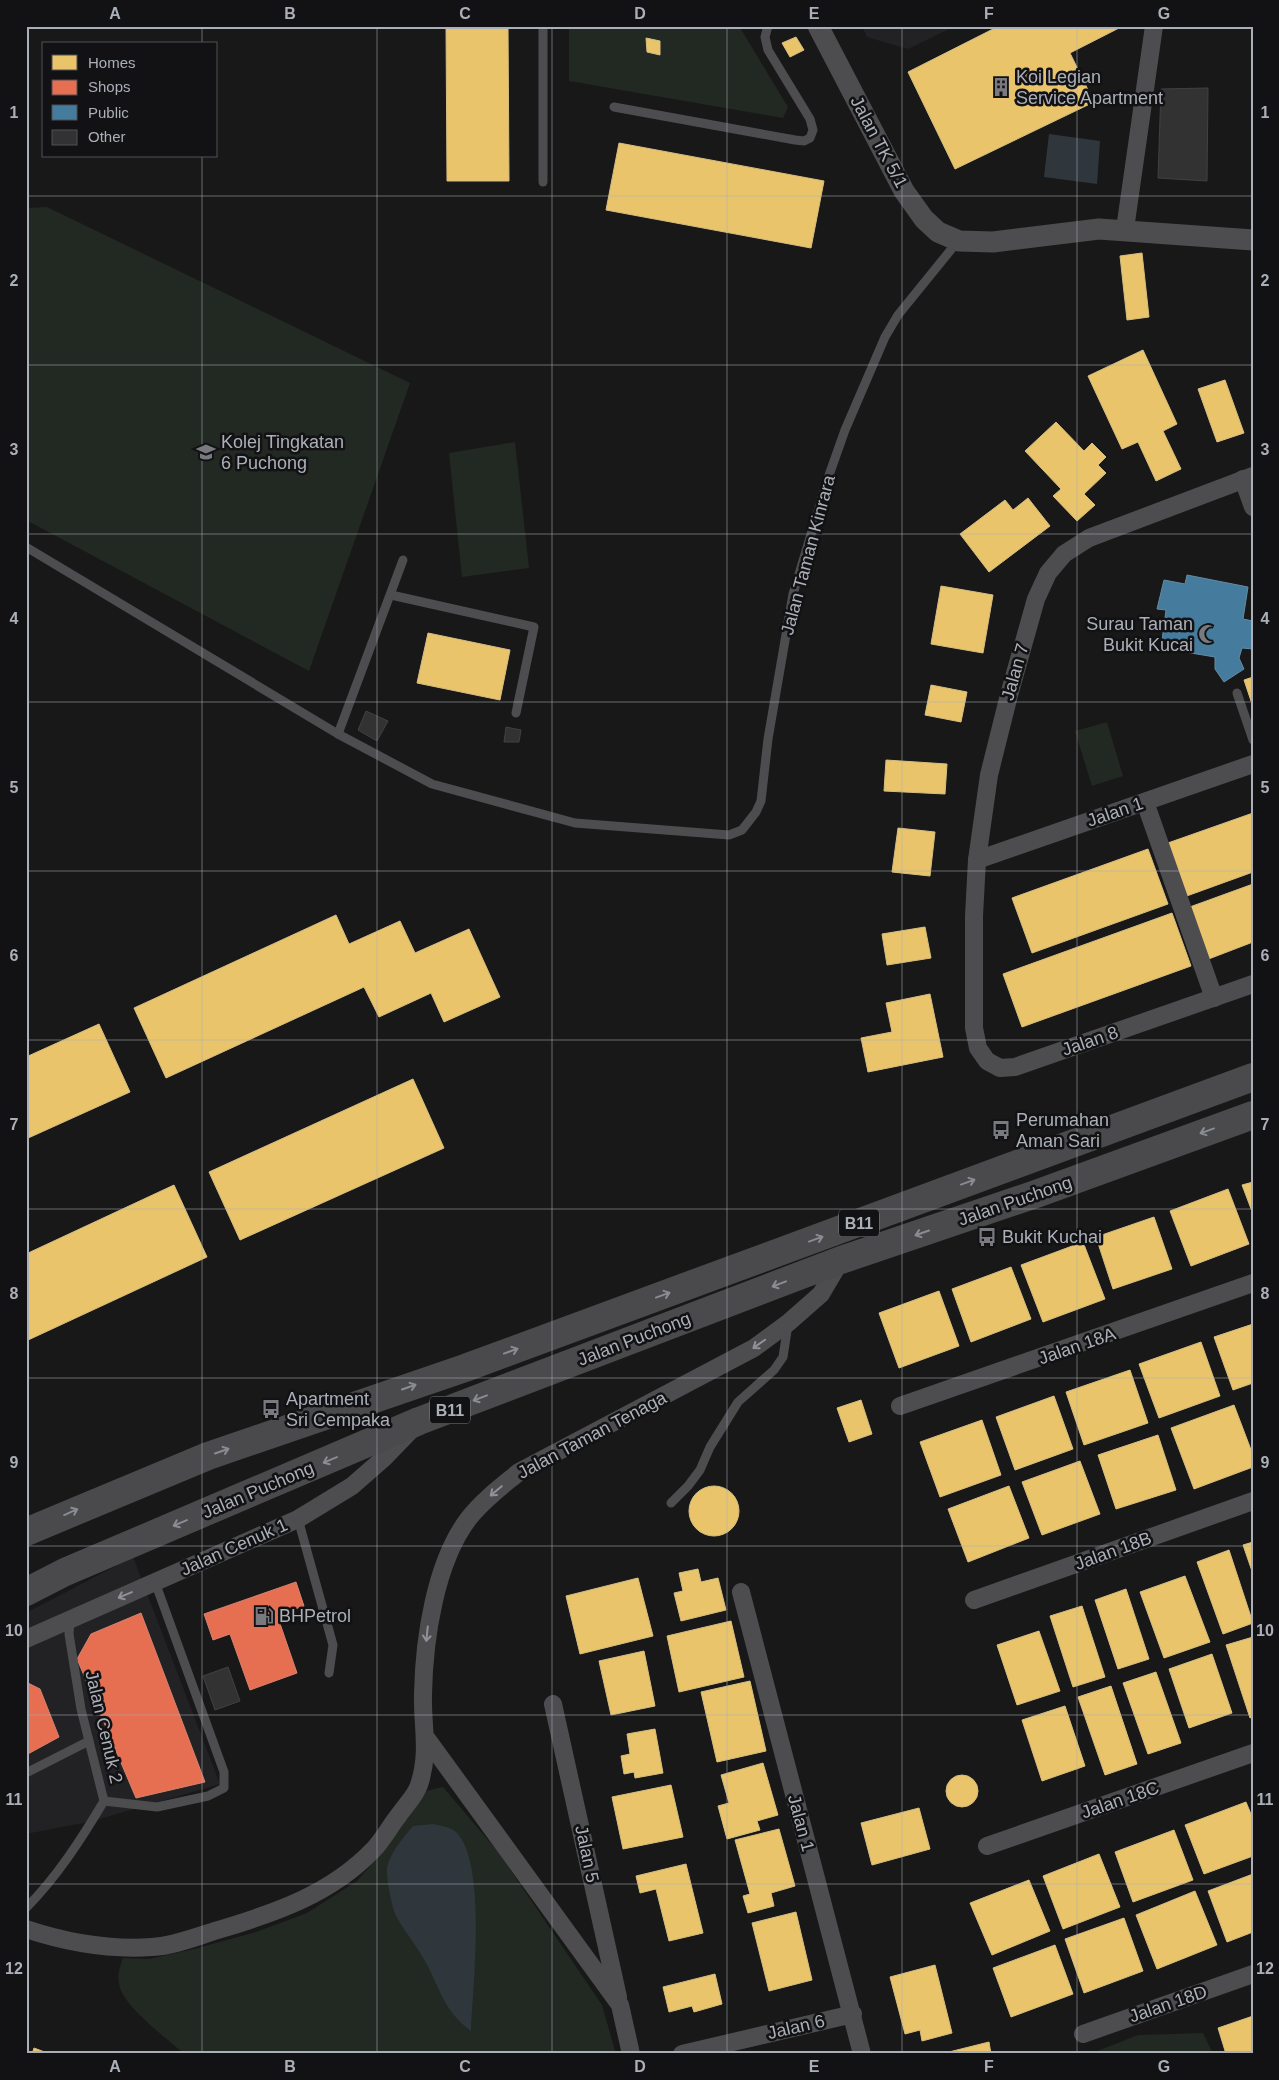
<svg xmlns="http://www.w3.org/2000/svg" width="1279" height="2080" viewBox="0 0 1279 2080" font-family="Helvetica,sans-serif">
	<rect width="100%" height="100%" fill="#181818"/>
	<g fill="#222224">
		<polygon points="862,26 955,26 908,49 867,37"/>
		<polygon points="133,1557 220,1784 93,1821 26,1834 26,1613"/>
	</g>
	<g fill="#222822">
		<polygon points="569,26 739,26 788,107 783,118 569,81"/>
		<polygon points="47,207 410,383 309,671 26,520 26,208"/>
		<polygon points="515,442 529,568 462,577 449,453"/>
		<polygon points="1107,722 1123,776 1092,786 1075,731"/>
		<path d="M443,1787L499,1853L602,2005L616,2054H184C167,2038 123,2007 119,1984C117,1975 120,1966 123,1958L149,1959L194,1949L256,1932L307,1913L357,1881L390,1843L427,1791Z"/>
		<polygon points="1203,2033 1213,2054 1090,2054 1138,2035"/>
	</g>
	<g fill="#2f373d">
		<polygon points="1049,134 1100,141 1097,184 1044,177"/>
		<path d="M434,1824C441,1826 451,1827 456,1832C487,1862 473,1987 471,2031C443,2010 441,1990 425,1961C417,1946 405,1932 396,1916C392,1908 386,1877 387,1868C390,1852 404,1837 413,1826Z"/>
	</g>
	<g fill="#e9c46a" stroke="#d6be81">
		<polygon points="446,26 508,26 509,181 447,181"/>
		<polygon points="999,26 1121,27 1070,53 1094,102 955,169 908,72"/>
		<polygon points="796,37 804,50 790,57 782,43"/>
		<polygon points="646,38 660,41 660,55 647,52"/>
		<polygon points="619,143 824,181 811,248 606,210"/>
		<polygon points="1142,253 1149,317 1127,320 1120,256"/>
		<polygon points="1143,350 1177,424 1163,431 1181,469 1156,481 1138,442 1122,449 1088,376"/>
		<polygon points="1225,380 1244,433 1217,442 1198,389"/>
		<polygon points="1056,422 1084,451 1092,443 1106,457 1098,465 1106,473 1084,494 1095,505 1077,521 1053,496 1061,489 1025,451"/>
		<polygon points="1028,498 1050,526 989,572 960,534 1005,500 1013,510"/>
		<polygon points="941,586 993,595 983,653 931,644"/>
		<polygon points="428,633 510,650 500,700 417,683"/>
		<polygon points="1253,677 1253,707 1244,680"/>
		<polygon points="931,685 967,692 961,722 925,715"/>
		<polygon points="886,760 947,764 945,794 884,791"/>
		<polygon points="1253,813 1253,872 1184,897 1165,844"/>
		<polygon points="898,828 935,832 930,876 892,872"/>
		<polygon points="1148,849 1168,904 1032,953 1012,898"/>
		<polygon points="1253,884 1253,942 1206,960 1187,908"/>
		<polygon points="1172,913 1191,966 1022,1027 1003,974"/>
		<polygon points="336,915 349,944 400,921 415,953 469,929 500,997 444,1022 431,993 379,1017 364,987 166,1078 134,1008"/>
		<polygon points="925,927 931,958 887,965 882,934"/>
		<polygon points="930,994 943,1057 868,1072 861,1038 892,1032 886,1003"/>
		<polygon points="99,1024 130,1092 26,1139 26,1057"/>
		<polygon points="413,1079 444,1148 240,1240 209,1172"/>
		<polygon points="1253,1182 1253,1214 1242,1185"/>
		<polygon points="174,1185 207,1257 26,1341 26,1254"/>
		<polygon points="1228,1189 1249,1244 1191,1266 1170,1211"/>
		<polygon points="1154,1217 1172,1269 1113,1289 1096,1237"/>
		<polygon points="1083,1242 1105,1299 1043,1322 1021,1265"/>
		<polygon points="1011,1267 1031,1319 971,1342 952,1289"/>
		<polygon points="939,1291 959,1346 899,1368 879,1313"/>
		<polygon points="1253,1324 1253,1383 1233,1390 1214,1337"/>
		<polygon points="1201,1342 1220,1396 1159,1418 1139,1364"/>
		<polygon points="1130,1370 1148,1423 1084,1445 1066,1392"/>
		<polygon points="1054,1396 1073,1449 1015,1470 996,1417"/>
		<polygon points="861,1400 872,1434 849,1442 837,1408"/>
		<polygon points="1234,1405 1253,1455 1253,1467 1194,1489 1171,1428"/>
		<polygon points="982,1420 1001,1475 940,1497 920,1442"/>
		<polygon points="1158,1435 1176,1490 1116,1509 1098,1455"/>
		<polygon points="1080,1461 1100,1514 1042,1535 1022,1482"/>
		<polygon points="1009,1486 1029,1538 968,1562 948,1509"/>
		<circle cx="714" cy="1511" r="25"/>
		<polygon points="1253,1542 1253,1574 1243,1545"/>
		<polygon points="1229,1550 1253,1623 1223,1634 1197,1562"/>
		<polygon points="698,1569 701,1582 718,1578 726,1610 681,1621 674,1593 683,1591 679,1573"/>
		<polygon points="1185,1576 1210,1642 1164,1658 1140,1592"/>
		<polygon points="638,1578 653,1636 580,1654 566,1596"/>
		<polygon points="1126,1589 1149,1659 1118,1669 1095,1600"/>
		<polygon points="1082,1606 1105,1677 1073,1687 1050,1616"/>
		<polygon points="731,1621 744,1677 679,1692 667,1636"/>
		<polygon points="1039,1631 1060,1691 1017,1705 997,1645"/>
		<polygon points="1253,1637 1253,1717 1250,1718 1226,1645"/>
		<polygon points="644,1651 655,1706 611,1715 599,1661"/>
		<polygon points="1212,1654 1232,1713 1189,1728 1169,1669"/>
		<polygon points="1156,1672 1181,1743 1148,1754 1123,1683"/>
		<polygon points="750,1681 766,1751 717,1762 701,1692"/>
		<polygon points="1111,1686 1137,1764 1105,1775 1078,1697"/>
		<polygon points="1065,1706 1085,1766 1042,1781 1022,1720"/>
		<polygon points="655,1729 663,1773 635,1778 634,1772 624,1774 621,1756 630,1754 627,1734"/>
		<polygon points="763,1763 778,1815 757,1821 760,1830 727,1839 718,1806 729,1803 721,1775"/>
		<circle cx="962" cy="1791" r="16"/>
		<polygon points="671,1785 683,1837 623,1849 612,1797"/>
		<polygon points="1246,1802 1253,1819 1253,1856 1204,1874 1185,1825"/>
		<polygon points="919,1808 930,1849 872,1865 861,1823"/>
		<polygon points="779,1829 795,1886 771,1893 774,1906 748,1913 743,1896 750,1894 735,1840"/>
		<polygon points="1174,1830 1193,1880 1133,1902 1115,1852"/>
		<polygon points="1099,1854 1120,1907 1063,1929 1043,1876"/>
		<polygon points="686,1864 703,1933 669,1941 656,1889 640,1893 636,1876"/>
		<polygon points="1253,1874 1253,1932 1227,1942 1208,1891"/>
		<polygon points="1029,1880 1050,1931 992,1955 970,1903"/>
		<polygon points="1195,1891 1217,1945 1157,1969 1136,1915"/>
		<polygon points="796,1912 812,1980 769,1991 752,1923"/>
		<polygon points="1124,1918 1143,1971 1084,1993 1065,1939"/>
		<polygon points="1055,1945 1073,1994 1011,2017 993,1968"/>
		<polygon points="935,1965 952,2033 922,2041 920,2030 905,2034 890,1977"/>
		<polygon points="715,1974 722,2004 694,2012 692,2006 669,2012 663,1987"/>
		<polygon points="1253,2016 1253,2054 1226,2054 1218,2028"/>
		<polygon points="989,2042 991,2054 941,2054"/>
		<polygon points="34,2048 50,2054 32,2054"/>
	</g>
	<g fill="#e76f51" stroke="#d58270">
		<polygon points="296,1582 304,1606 277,1615 297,1673 250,1690 230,1634 213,1640 204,1614"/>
		<polygon points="141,1613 205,1782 136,1798 77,1659 91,1634"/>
		<polygon points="26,1682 40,1689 59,1737 26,1755"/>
	</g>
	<polygon fill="#457b9d" stroke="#648ba5" points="1187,575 1248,587 1243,619 1253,621 1253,649 1242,648 1239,658 1244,669 1224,682 1215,669 1215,657 1161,648 1166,610 1157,609 1164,580 1185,584"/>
	<g fill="#323233" stroke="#414144">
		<polygon points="1208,88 1207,181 1158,178 1161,89"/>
		<polygon points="366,711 388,721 377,741 358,730"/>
		<polygon points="506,727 521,730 519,742 504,742"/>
		<polygon points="228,1667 240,1701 215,1710 203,1676"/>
	</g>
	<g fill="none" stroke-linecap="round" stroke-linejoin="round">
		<g stroke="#4d4d50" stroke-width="9">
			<polyline points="543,26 543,182"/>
			<polyline points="614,107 795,140 804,141 810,138 813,130 810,119 768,50 765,37 768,26"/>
			<polyline points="26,547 338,734 432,784 575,823 729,835 742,830 756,812 761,801 768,739 793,594 828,478 845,430 885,337 898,315 958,241"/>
			<polyline points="391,595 534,627 516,713"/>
			<polyline points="1237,693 1253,740"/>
			<polyline points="338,734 403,560"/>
			<polyline points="671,1503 688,1486 700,1470 710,1447 738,1402 774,1370 783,1357 788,1324"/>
			<polyline points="298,1519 333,1645 329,1673"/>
			<polyline points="26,1773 89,1741"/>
			<polyline points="104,1801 157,1807 208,1796 224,1788 224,1772 155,1582"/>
			<path d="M26,1908C57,1877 82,1838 104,1801L81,1709L69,1634L70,1619"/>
		</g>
		<g stroke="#4d4d50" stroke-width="18">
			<polyline points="1125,229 1154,26"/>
			<polyline points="1253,476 1089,538 1064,554 1048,573 1036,599 1009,695 989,775 977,860 974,916 974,1028 978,1048 987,1061 1000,1068 1015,1067 1253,984"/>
			<polyline points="1243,479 1253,507"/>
			<polyline points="1145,802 1214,998"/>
			<polyline points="977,860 1253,764"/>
			<polyline points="900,1406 1253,1283"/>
			<polyline points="741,1592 862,2054"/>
			<polyline points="974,1600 1253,1501"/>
			<polyline points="26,1639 298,1519 352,1486 384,1458 412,1429"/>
			<polyline points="553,1704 618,1997"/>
			<polyline points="427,1739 620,2005 631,2054"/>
			<polyline points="987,1846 1253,1753"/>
			<path d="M26,1929C68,1943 108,1950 152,1947C174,1946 198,1936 218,1930C275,1913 331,1894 373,1850C383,1840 390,1826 399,1815C405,1806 416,1795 419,1785C430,1752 422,1726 423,1694C424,1640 435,1562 469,1518C483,1500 502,1486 519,1472L754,1348L788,1323L821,1294L841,1260"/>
			<polyline points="1083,2034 1253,1974"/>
			<polyline points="682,2054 853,2014"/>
		</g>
		<polyline stroke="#4d4d50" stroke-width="21" points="818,26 904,191 924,219 938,232 959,241 993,242 1099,229 1253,240"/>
		<g stroke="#4a4a4c" stroke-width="28">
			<polyline points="26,1532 208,1456 465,1368 1253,1077"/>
			<polyline points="26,1592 65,1572 419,1421 841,1260 1036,1194 1253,1115"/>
		</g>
	</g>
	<defs><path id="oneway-shaft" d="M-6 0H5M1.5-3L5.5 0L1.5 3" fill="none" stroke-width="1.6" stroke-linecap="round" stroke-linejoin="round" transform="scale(1.25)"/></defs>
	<g stroke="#898c92">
		<use href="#oneway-shaft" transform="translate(1207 1131) rotate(160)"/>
		<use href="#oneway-shaft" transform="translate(968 1182) rotate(-20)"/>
		<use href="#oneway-shaft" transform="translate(922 1233) rotate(161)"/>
		<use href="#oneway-shaft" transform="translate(816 1239) rotate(-20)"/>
		<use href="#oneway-shaft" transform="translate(779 1284) rotate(159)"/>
		<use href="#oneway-shaft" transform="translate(663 1295) rotate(-20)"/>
		<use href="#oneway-shaft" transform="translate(511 1351) rotate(-20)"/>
		<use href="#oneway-shaft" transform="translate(409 1387) rotate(-19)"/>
		<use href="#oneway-shaft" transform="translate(480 1398) rotate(159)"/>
		<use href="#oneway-shaft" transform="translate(222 1451) rotate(-19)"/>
		<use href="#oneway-shaft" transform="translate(330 1460) rotate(157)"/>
		<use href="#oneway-shaft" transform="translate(71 1512) rotate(-24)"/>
		<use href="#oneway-shaft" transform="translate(180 1523) rotate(157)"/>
	</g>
	<g stroke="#8f9298">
		<use href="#oneway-shaft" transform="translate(759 1344) rotate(145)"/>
		<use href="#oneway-shaft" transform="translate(496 1491) rotate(140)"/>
		<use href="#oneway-shaft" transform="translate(125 1595) rotate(157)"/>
		<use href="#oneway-shaft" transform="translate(427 1634) rotate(96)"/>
	</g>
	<path fill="none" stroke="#abafb7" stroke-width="1" stroke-opacity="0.55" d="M202,26V44M377,26V2054M552,26V2054M727,26V2054M902,26V2054M1077,26V2054M202,156V2054M26,196H1253M26,365H1253M26,534H1253M26,702H1253M26,871H1253M26,1040H1253M26,1209H1253M26,1378H1253M26,1546H1253M26,1715H1253M26,1884H1253"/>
	<defs>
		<g id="building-bare" transform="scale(1.5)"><path d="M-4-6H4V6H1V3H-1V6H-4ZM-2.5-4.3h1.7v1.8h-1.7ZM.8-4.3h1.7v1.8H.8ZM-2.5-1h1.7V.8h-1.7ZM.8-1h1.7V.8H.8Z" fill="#787a7f" stroke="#121214" stroke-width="2.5" paint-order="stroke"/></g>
		<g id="university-bare" transform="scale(1.5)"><path d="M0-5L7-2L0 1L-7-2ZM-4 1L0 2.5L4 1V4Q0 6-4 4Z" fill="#787a7f" stroke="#121214" stroke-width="2.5" paint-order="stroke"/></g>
		<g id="mosque-bare" transform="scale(1.5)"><path d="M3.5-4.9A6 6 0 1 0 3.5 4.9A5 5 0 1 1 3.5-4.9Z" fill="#787a7f" stroke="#121214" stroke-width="2.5" paint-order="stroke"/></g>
		<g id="bus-bare" transform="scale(1.5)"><path d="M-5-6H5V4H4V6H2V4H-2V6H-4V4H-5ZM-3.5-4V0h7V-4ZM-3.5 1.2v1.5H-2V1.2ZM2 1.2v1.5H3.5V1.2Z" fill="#787a7f" stroke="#121214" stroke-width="2.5" paint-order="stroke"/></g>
		<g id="fuel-bare" transform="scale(1.5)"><path d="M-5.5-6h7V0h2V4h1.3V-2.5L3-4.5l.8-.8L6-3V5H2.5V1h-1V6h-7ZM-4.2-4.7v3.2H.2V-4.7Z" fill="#787a7f" stroke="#121214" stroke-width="2.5" paint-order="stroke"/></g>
	</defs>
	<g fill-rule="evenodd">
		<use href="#building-bare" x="1001" y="87"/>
		<use href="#university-bare" x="206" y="452"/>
		<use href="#mosque-bare" x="1208" y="634"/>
		<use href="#bus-bare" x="1001" y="1130"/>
		<use href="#bus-bare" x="987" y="1237"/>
		<use href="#bus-bare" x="271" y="1409"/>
		<use href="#fuel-bare" x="264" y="1616"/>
	</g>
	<g text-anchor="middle" stroke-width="5" stroke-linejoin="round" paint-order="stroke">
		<g fill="#121214" stroke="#7d8086" stroke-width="1">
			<rect x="839" y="1209.5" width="40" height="27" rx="4"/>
			<rect x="430" y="1396.5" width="40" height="27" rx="4"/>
		</g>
		<g font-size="16" font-weight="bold" fill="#abafb7">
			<text x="859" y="1229">B11</text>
			<text x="450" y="1416">B11</text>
		</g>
		<g font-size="18" fill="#abafb7" stroke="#121214" text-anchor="start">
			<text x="1016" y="83">Koi Legian<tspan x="1016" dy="21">Service Apartment</tspan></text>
			<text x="221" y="448">Kolej Tingkatan<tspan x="221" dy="21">6 Puchong</tspan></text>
			<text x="1193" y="630" text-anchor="end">Surau Taman<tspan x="1193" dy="21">Bukit Kucai</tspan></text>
			<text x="1016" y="1126">Perumahan<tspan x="1016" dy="21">Aman Sari</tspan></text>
			<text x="1002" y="1243">Bukit Kuchai</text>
			<text x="286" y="1405">Apartment<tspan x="286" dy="21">Sri Cempaka</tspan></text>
			<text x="279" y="1622">BHPetrol</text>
		</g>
		<g font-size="18" fill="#abafb7" stroke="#121214">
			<text transform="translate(879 142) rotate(62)" y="6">Jalan TK 5/1</text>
			<text transform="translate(808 555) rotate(-75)" y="6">Jalan Taman Kinrara</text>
			<text transform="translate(1015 672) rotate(-74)" y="6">Jalan 7</text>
			<text transform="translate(1115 812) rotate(-19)" y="6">Jalan 1</text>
			<text transform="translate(1090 1041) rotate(-19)" y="6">Jalan 8</text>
			<text transform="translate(1015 1201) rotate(-19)" y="6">Jalan Puchong</text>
			<text transform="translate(634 1339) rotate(-21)" y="6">Jalan Puchong</text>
			<text transform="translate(1077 1346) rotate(-19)" y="6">Jalan 18A</text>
			<text transform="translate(592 1435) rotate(-28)" y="6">Jalan Taman Tenaga</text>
			<text transform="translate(258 1490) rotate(-23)" y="6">Jalan Puchong</text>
			<text transform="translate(234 1547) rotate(-24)" y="6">Jalan Cenuk 1</text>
			<text transform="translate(1113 1551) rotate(-20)" y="6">Jalan 18B</text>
			<text transform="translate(104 1727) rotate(77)" y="6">Jalan Cenuk 2</text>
			<text transform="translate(1120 1800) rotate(-19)" y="6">Jalan 18C</text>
			<text transform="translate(801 1823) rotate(75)" y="6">Jalan 1</text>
			<text transform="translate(587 1854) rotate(78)" y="6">Jalan 5</text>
			<text transform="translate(1168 2004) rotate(-19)" y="6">Jalan 18D</text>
			<text transform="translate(796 2027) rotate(-13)" y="6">Jalan 6</text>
		</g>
	</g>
	<rect width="1279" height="2080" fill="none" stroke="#121214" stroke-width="55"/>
	<rect x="42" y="42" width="175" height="115" fill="#121214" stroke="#4f5155"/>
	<rect x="52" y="55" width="25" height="15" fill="#e9c46a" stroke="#4f5155"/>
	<text x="88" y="68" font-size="15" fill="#abafb7">Homes</text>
	<rect x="52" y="80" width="25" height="15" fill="#e76f51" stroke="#4f5155"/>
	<text x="88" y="92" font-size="15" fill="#abafb7">Shops</text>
	<rect x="52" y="105" width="25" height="15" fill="#457b9d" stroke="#4f5155"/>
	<text x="88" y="118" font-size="15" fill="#abafb7">Public</text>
	<rect x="52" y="130" width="25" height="15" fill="#323233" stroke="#4f5155"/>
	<text x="88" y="142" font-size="15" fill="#abafb7">Other</text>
	<rect x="28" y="28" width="1224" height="2024" fill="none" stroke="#abafb7" stroke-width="2"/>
	<g font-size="16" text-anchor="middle" font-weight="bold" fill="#abafb7">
		<text x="115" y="19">A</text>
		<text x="290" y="19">B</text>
		<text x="465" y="19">C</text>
		<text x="640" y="19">D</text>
		<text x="814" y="19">E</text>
		<text x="989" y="19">F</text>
		<text x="1164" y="19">G</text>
		<text x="14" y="118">1</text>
		<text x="1265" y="118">1</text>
		<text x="14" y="286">2</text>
		<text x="1265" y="286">2</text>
		<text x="14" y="455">3</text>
		<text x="1265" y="455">3</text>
		<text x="14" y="624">4</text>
		<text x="1265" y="624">4</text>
		<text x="14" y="793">5</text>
		<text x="1265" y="793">5</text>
		<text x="14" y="961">6</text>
		<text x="1265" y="961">6</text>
		<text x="14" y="1130">7</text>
		<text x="1265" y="1130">7</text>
		<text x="14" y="1299">8</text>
		<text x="1265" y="1299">8</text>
		<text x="14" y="1468">9</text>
		<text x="1265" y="1468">9</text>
		<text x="14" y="1636">10</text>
		<text x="1265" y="1636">10</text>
		<text x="14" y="1805">11</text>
		<text x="1265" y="1805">11</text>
		<text x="14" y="1974">12</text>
		<text x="1265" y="1974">12</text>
		<text x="115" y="2072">A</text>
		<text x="290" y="2072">B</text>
		<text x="465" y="2072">C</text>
		<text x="640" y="2072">D</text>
		<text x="814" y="2072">E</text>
		<text x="989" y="2072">F</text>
		<text x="1164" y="2072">G</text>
	</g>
</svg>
